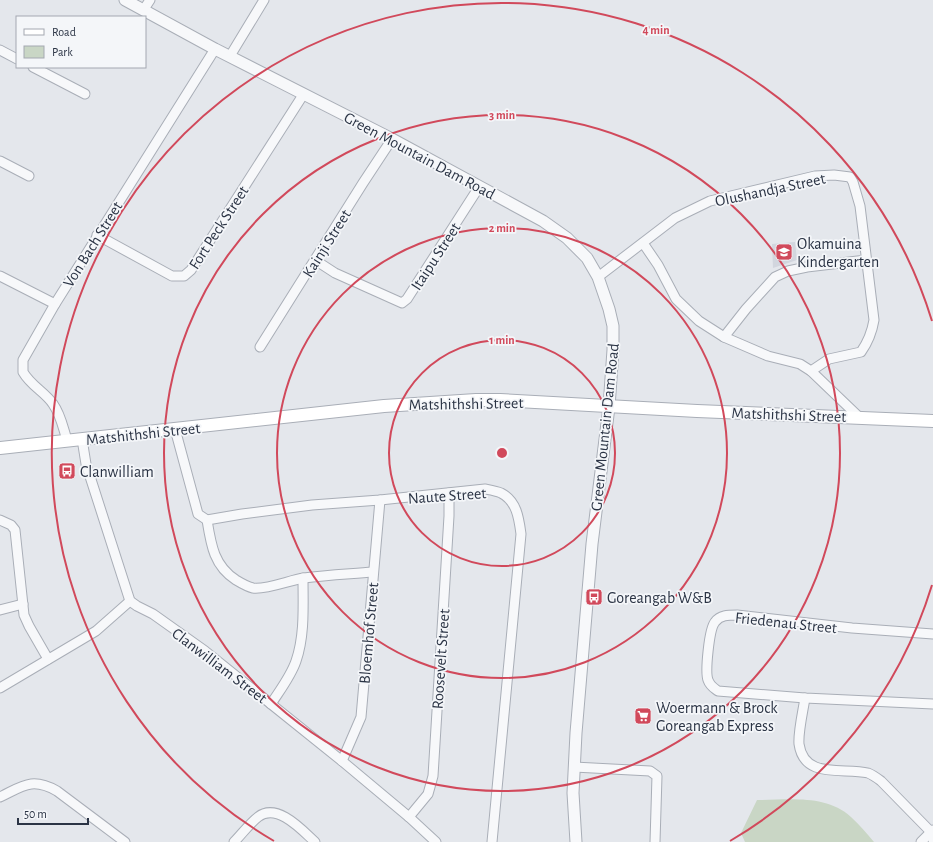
<svg xmlns="http://www.w3.org/2000/svg" width="933" height="842" viewBox="0 0 933 842" font-family="'Alegreya Sans',sans-serif">
	<rect width="100%" height="100%" fill="#e4e7ec"/>
	<polygon fill="#d2d6de" points="795,242 797,260 773,268 772,244"/>
	<path fill="#c9d6c5" d="M757,800C788,800 826,794 851,817C860,825 867,834 874,842H745L741,833Z"/>
	<g fill="none" stroke-linecap="round" stroke-linejoin="round">
		<g stroke="#a9aeb7" stroke-width="11">
			<g id="minor">
				<polyline points="144,9 150,0"/>
				<polyline points="0,50 17,59"/>
				<polyline points="230,56 264,0"/>
				<polyline points="33,67 85,94"/>
				<polyline points="0,161 29,176"/>
				<polyline points="97,235 172,276 184,276 191,270 303,95"/>
				<polyline points="643,243 658,265 676,299 699,321 724,337 768,356 800,364 811,371 859,417"/>
				<polyline points="315,260 335,273 402,303 407,299 479,187"/>
				<polyline points="0,276 55,304"/>
				<path d="M598,277L675,218L710,201L815,176L834,175L850,177L853,182L860,206L874,320C872,332 868,342 861,352L829,359L811,371"/>
				<polyline points="724,337 746,309 775,277 788,271 807,267 866,260"/>
				<polyline points="260,347 363,183 392,139"/>
				<path d="M175,429L198,514L207,520L242,514L312,505L380,500L485,489C490,490 496,491 501,493C517,501 519,519 521,534L492,842"/>
				<polyline points="82,439 86,464 130,601 137,606 153,614 205,651 342,761 409,817 436,842"/>
				<path d="M67,440C63,428 61,415 53,404C45,392 31,386 23,372V360L55,304L215,49"/>
				<polyline points="0,520 11,525 15,530 24,615 29,626 48,659"/>
				<path d="M207,520C211,545 214,566 236,580C241,583 248,587 253,588C266,590 290,580 304,578C327,575 350,574 373,572"/>
				<polyline points="0,610 23,604"/>
				<path d="M933,634L852,628L737,615C728,615 720,615 715,622C709,629 705,672 708,680C710,686 714,688 718,691L805,698L933,704"/>
				<polyline points="0,688 96,631 130,601"/>
				<path d="M805,698C803,711 798,732 799,744C804,780 844,767 868,773C873,775 877,778 881,781L931,832L933,840"/>
				<path d="M271,704C280,690 291,676 296,661C305,635 303,605 303,578"/>
				<polyline points="342,761 361,717 380,500"/>
				<polyline points="574,767 650,771 657,776 655,842"/>
				<path d="M0,797C23,786 32,777 57,791L125,842"/>
				<polyline points="409,817 428,794 433,776 449,516 449,493"/>
				<path d="M234,842C242,834 249,824 258,817C277,802 302,830 315,842"/>
				<polyline points="921,842 933,830"/>
			</g>
		</g>
		<g stroke="#a9aeb7" stroke-width="13">
			<polyline id="tertiary" points="125,0 215,49 392,139 543,221 567,238 587,258 598,277 609,309 613,326 613,350 609,407 592,544 576,733 573,793 576,842"/>
		</g>
		<g stroke="#a9aeb7" stroke-width="14">
			<polyline id="secondary" points="0,448 384,406 476,400 500,400 697,411 933,421"/>
		</g>
		<use href="#minor" stroke="#f7f8fa" stroke-width="9"/>
		<use href="#tertiary" stroke="#f7f8fa" stroke-width="11"/>
		<use href="#secondary" stroke="#fff" stroke-width="12"/>
	</g>
	<g fill="none" stroke="#d1495b" stroke-width="2">
		<circle cx="502" cy="453" r="113"/>
		<circle cx="502" cy="453" r="225"/>
		<circle cx="502" cy="453" r="338"/>
		<path d="M932 585A450 450 0 0 1 730 841M274 841A450 450 0 1 1 932 321"/>
	</g>
	<defs>
		<g id="school-square" transform="scale(0.9)"><rect x="-9" y="-9" width="18" height="18" rx="4" fill="#d1495b" stroke="#f4f6f9"/><path d="M0-5L7-2L0 1L-7-2ZM-4 1L0 2.5L4 1V4Q0 6-4 4Z" fill="#fff"/></g>
		<g id="bus-square" transform="scale(0.9)"><rect x="-9" y="-9" width="18" height="18" rx="4" fill="#d1495b" stroke="#f4f6f9"/><path d="M-5-6H5V4H4V6H2V4H-2V6H-4V4H-5ZM-3.5-4V0h7V-4ZM-3.5 1.2v1.5H-2V1.2ZM2 1.2v1.5H3.5V1.2Z" fill="#fff"/></g>
		<g id="supermarket-square" transform="scale(0.9)"><rect x="-9" y="-9" width="18" height="18" rx="4" fill="#d1495b" stroke="#f4f6f9"/><path d="M-6-5.5h2.5l.6 2H6L4.5 2H-2.5L-4.4-4H-6ZM-1.5 3.2a1.3 1.3 0 1 0 .1 0ZM3 3.2a1.3 1.3 0 1 0 .1 0Z" fill="#fff"/></g>
	</defs>
	<g fill-rule="evenodd">
		<use href="#school-square" x="784" y="252"/>
		<use href="#bus-square" x="67" y="471"/>
		<use href="#bus-square" x="594" y="597"/>
		<use href="#supermarket-square" x="643" y="716"/>
	</g>
	<g text-anchor="middle" stroke-width="3.5" stroke-linejoin="round" paint-order="stroke">
		<g font-size="16" fill="#2b3445" stroke="#f4f6f9">
			<text transform="translate(420 155) rotate(28)" y="6">Green Mountain Dam Road</text>
			<text transform="translate(770 189) rotate(-12)" y="6">Olushandja Street</text>
			<text transform="translate(218 227) rotate(-57)" y="6">Fort Peck Street</text>
			<text transform="translate(326 243) rotate(-58)" y="6">Kainji Street</text>
			<text transform="translate(92 244) rotate(-58)" y="6">Von Bach Street</text>
			<text transform="translate(435 256) rotate(-57)" y="6">Itaipu Street</text>
			<text transform="translate(466 403) rotate(-1)" y="6">Matshithshi Street</text>
			<text transform="translate(789 414) rotate(2)" y="6">Matshithshi Street</text>
			<text transform="translate(604 427) rotate(-84)" y="6">Green Mountain Dam Road</text>
			<text transform="translate(143 433) rotate(-6)" y="6">Matshithshi Street</text>
			<text transform="translate(447 495) rotate(-4)" y="6">Naute Street</text>
			<text transform="translate(786 622) rotate(6)" y="6">Friedenau Street</text>
			<text transform="translate(368 633) rotate(-85)" y="6">Bloemhof Street</text>
			<text transform="translate(440 659) rotate(-86)" y="6">Roosevelt Street</text>
			<text transform="translate(220 665) rotate(37)" y="6">Clanwilliam Street</text>
		</g>
		<g font-size="16" fill="#2b3445" stroke="#f4f6f9" text-anchor="start">
			<text x="797" y="249">Okamuina<tspan x="797" dy="18">Kindergarten</tspan></text>
			<text x="80" y="477">Clanwilliam</text>
			<text x="607" y="603">Goreangab W&amp;B</text>
			<text x="656" y="713">Woermann &amp; Brock<tspan x="656" dy="18">Goreangab Express</tspan></text>
		</g>
	</g>
	<circle cx="502" cy="453" r="6" fill="#d1495b" stroke="#f4f6f9" stroke-width="2"/>
	<g font-size="12" text-anchor="middle" font-weight="bold" fill="#d1495b" stroke="#f4f6f9" stroke-width="3.5" stroke-linejoin="round" paint-order="stroke">
		<text x="656" y="34">4 min</text>
		<text x="502" y="119">3 min</text>
		<text x="502" y="232">2 min</text>
		<text x="502" y="344">1 min</text>
	</g>
	<rect x="16" y="16" width="130" height="52" fill="#f4f6f9" stroke="#a4a8b1"/>
	<rect x="24" y="29" width="20" height="6" fill="#ffffff" stroke="#a4a8b1"/>
	<text x="52" y="36" font-size="12" fill="#2b3445">Road</text>
	<rect x="24" y="46" width="20" height="12" fill="#c9d6c5" stroke="#a4a8b1"/>
	<text x="52" y="56" font-size="12" fill="#2b3445">Park</text>
	<path d="M18 818v6h70v-6" fill="none" stroke="#2b3445" stroke-width="2"/>
	<text x="24" y="818" font-size="12" fill="#2b3445" stroke="#f4f6f9" stroke-width="3" paint-order="stroke">50 m</text>
</svg>
